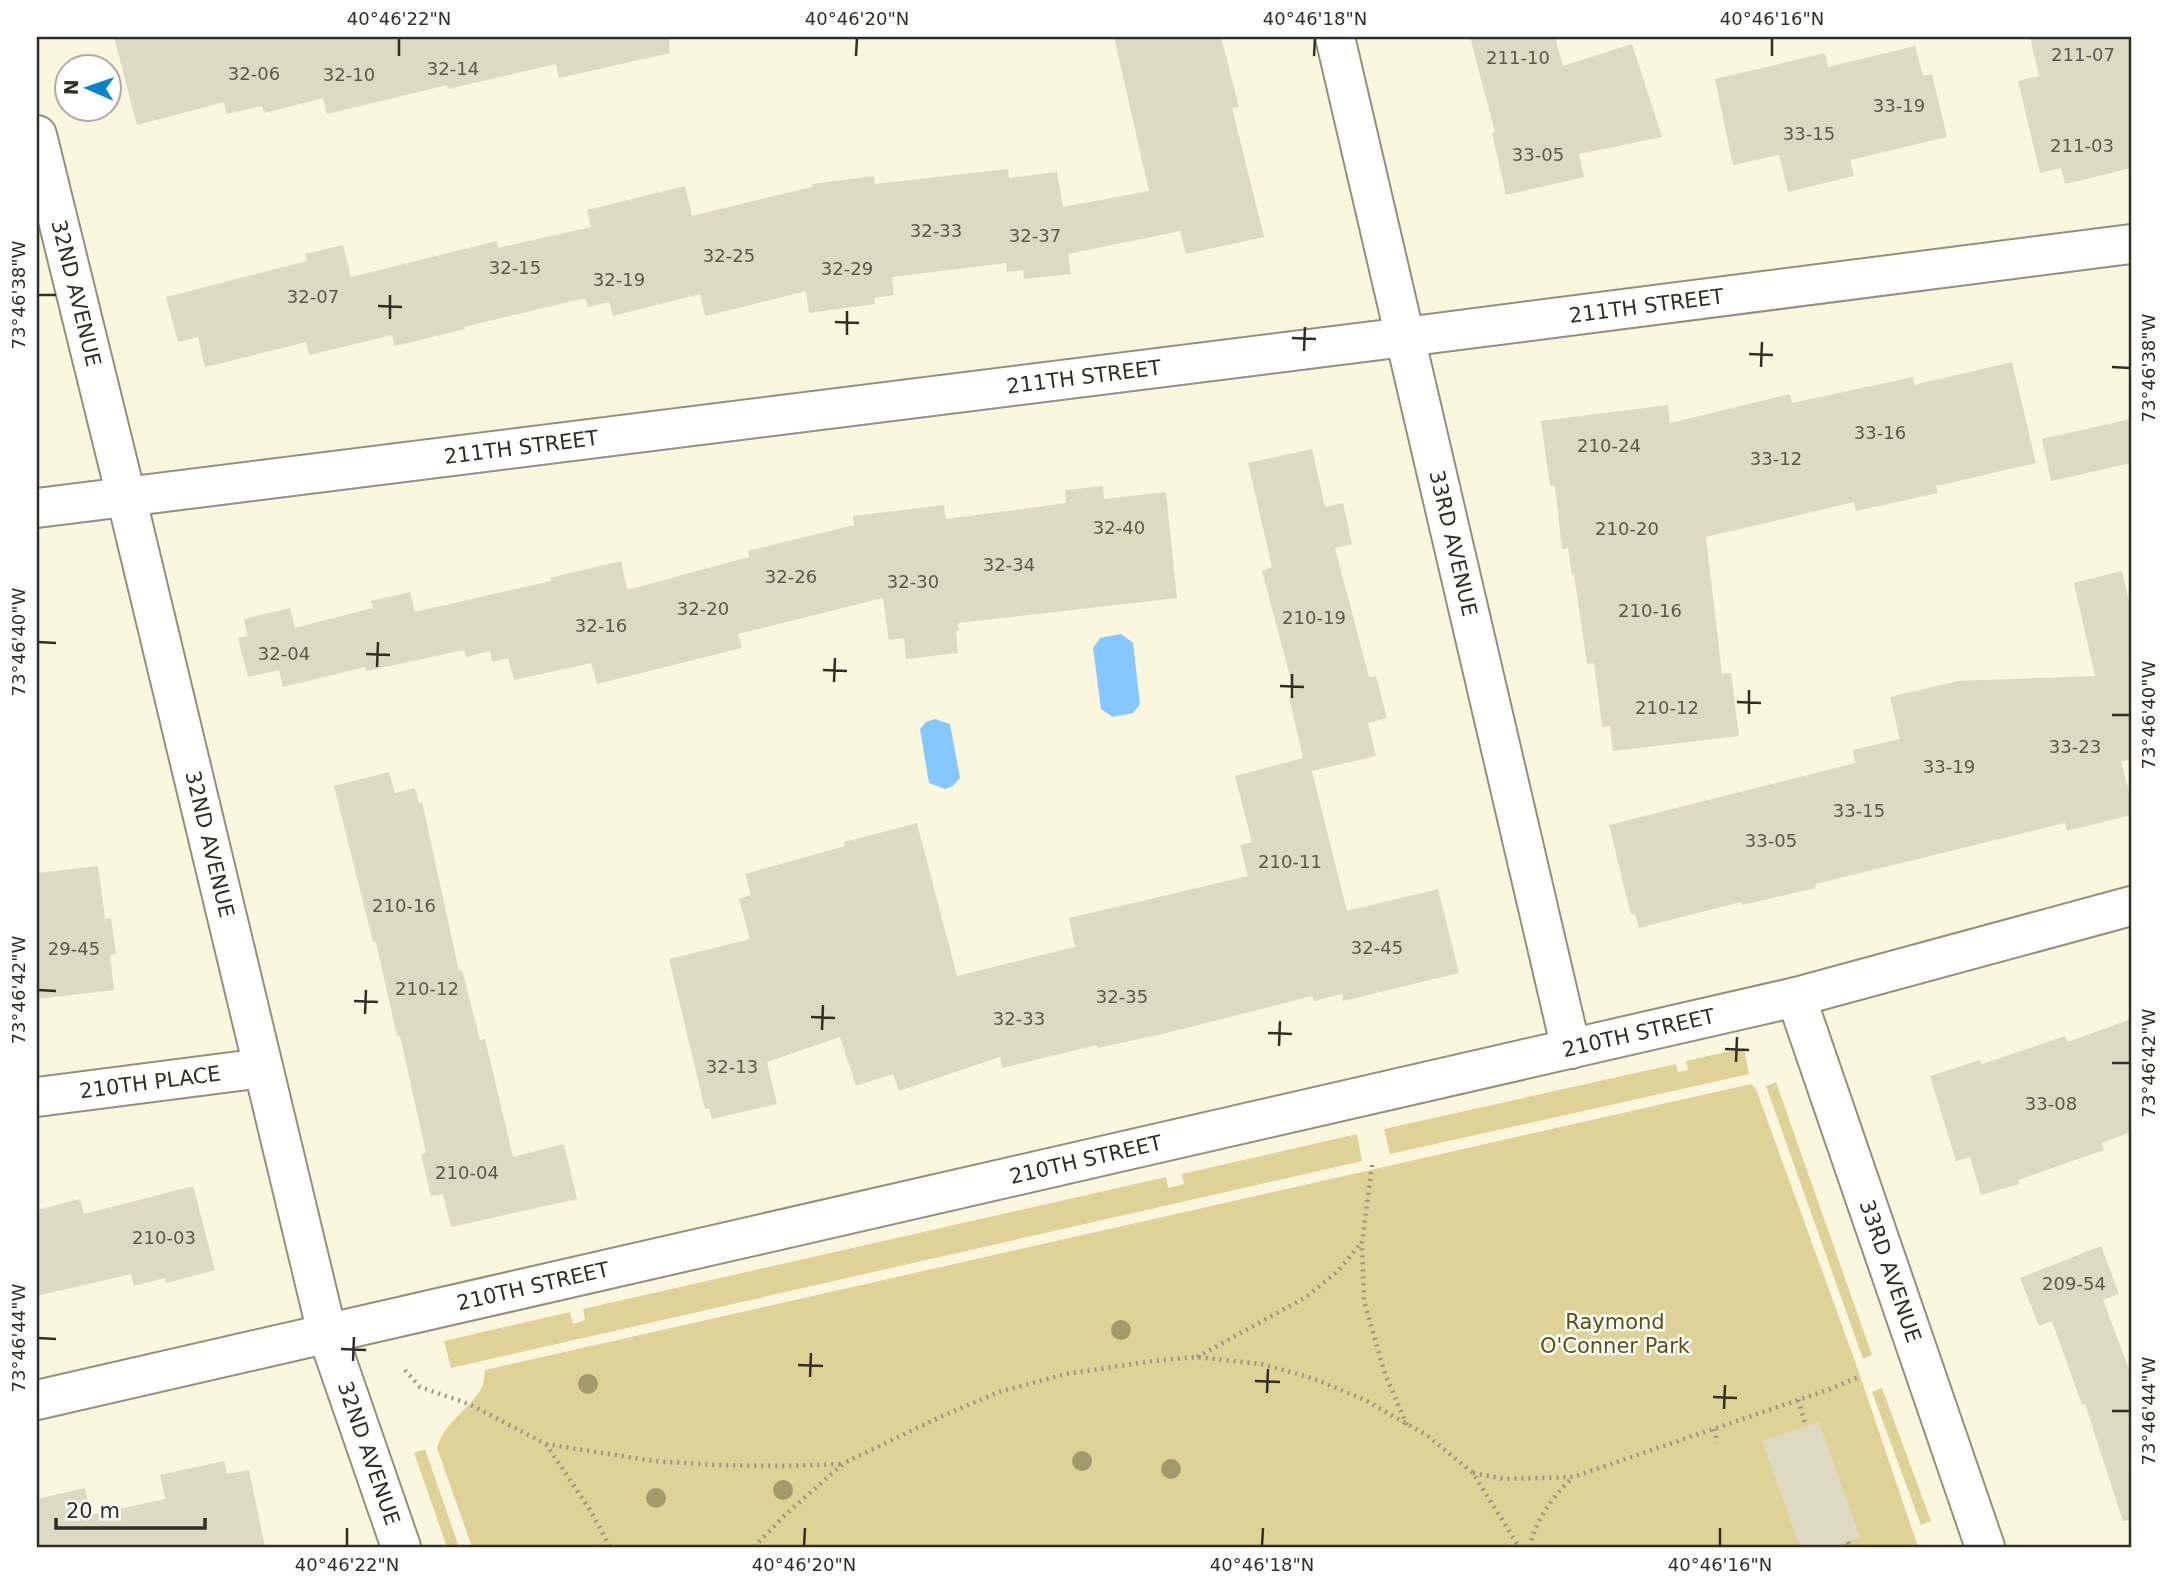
<svg xmlns="http://www.w3.org/2000/svg" width="2168" height="1584" viewBox="0 0 2168 1584" font-family="'DejaVu Sans',sans-serif">
	<rect width="100%" height="100%" fill="#fbf6de"/>
	<g fill="#dfd297">
		<polygon points="1744,1048 1749,1074 1390,1154 1384,1129 1676,1064 1678,1072 1688,1070 1686,1061"/>
		<polygon points="1776,1082 1872,1355 1863,1359 1766,1086"/>
		<path d="M1751,1084L1756,1089L1855,1361L1918,1547H472L437,1448C443,1425 467,1410 480,1391C484,1385 484,1376 485,1370Z"/>
		<polygon points="1357,1134 1362,1161 451,1368 444,1341 570,1312 573,1324 585,1320 583,1309 1166,1177 1168,1188 1184,1184 1182,1174"/>
		<polygon points="1882,1388 1931,1521 1921,1525 1872,1392"/>
		<polygon points="425,1449 459,1547 447,1547 414,1453"/>
	</g>
	<g fill="#84c8ff">
		<polygon points="1121,634 1133,643 1140,704 1133,713 1113,717 1101,709 1093,648 1100,638"/>
		<polygon points="935,719 950,724 960,778 953,786 945,789 929,783 920,729 926,722"/>
	</g>
	<g fill="#ded9c1">
		<polygon points="114,37 669,37 670,53 559,78 556,64 448,89 447,85 327,114 323,98 264,113 262,106 227,114 224,102 137,125"/>
		<polygon points="1114,37 1221,37 1239,107 1232,108 1264,237 1186,254 1180,231 1068,254 1071,274 1024,279 1023,270 1007,272 1006,263 892,277 894,295 874,298 875,304 809,313 806,291 705,316 700,294 613,316 609,302 588,307 585,298 464,327 465,329 395,346 392,335 309,355 306,342 205,367 198,337 178,342 166,297 307,261 305,254 343,245 351,277 497,241 498,248 591,227 587,210 685,186 692,216 812,187 812,184 874,176 875,184 1008,169 1009,178 1057,172 1063,207 1149,191"/>
		<polygon points="1470,37 1555,37 1563,66 1632,44 1662,137 1579,154 1584,177 1506,195 1492,133 1495,132"/>
		<polygon points="2030,37 2131,37 2131,168 2065,184 2061,168 2040,173 2018,81 2039,76"/>
		<polygon points="1915,46 1923,76 1932,74 1947,137 1850,160 1854,176 1788,192 1779,155 1733,165 1715,79 1825,53 1828,67"/>
		<polygon points="2012,362 2036,463 1936,486 1938,493 1856,511 1854,502 1706,537 1722,674 1731,673 1739,736 1613,751 1610,726 1602,727 1594,663 1587,664 1574,574 1572,575 1568,548 1562,549 1555,486 1550,486 1541,421 1668,405 1670,423 1790,394 1792,403 1913,377 1914,385"/>
		<polygon points="2131,419 2131,463 2051,481 2042,439"/>
		<polygon points="1312,449 1325,507 1343,503 1352,544 1335,548 1369,677 1376,676 1387,718 1368,723 1376,756 1312,771 1347,911 1438,889 1459,973 1343,1001 1342,994 1314,1001 1312,996 1166,1033 1098,1048 1097,1045 1002,1068 1000,1057 899,1091 893,1074 856,1086 840,1037 767,1062 777,1104 712,1119 709,1108 705,1109 669,959 750,939 739,899 751,895 745,874 845,846 844,842 917,823 957,976 1075,947 1069,918 1248,876 1240,845 1252,842 1235,776 1303,758 1289,697 1295,695 1262,571 1272,567 1248,463"/>
		<polygon points="1103,486 1104,499 1166,492 1177,598 958,623 959,631 956,631 958,653 906,659 904,638 889,640 883,598 738,634 742,648 597,684 591,663 514,680 508,658 492,662 490,651 466,657 464,650 366,671 365,667 283,687 279,670 248,677 238,638 248,636 244,619 290,608 295,628 373,608 371,601 410,592 415,612 551,581 550,578 621,561 627,589 631,589 749,557 748,551 854,525 853,516 944,505 946,519 1066,503 1065,490"/>
		<polygon points="2122,571 2131,611 2131,760 2121,761 2131,800 2131,815 2067,831 2065,823 1815,884 1816,888 1742,905 1741,902 1639,928 1635,914 1631,915 1609,825 1855,763 1853,750 1900,739 1890,697 1958,681 2095,676 2074,583"/>
		<polygon points="389,772 395,793 415,788 419,803 422,802 459,971 462,970 480,1040 485,1039 513,1157 564,1144 577,1199 451,1227 443,1194 431,1196 421,1154 426,1153 400,1036 397,1036 376,942 373,942 334,786"/>
		<polygon points="98,866 105,919 111,918 116,954 110,955 114,990 37,999 37,873"/>
		<polygon points="2131,1019 2131,1132 2102,1143 2104,1150 2018,1180 2019,1184 1981,1195 1970,1157 1956,1161 1930,1076 1980,1060 1982,1064 2065,1036 2068,1042"/>
		<polygon points="193,1186 215,1270 166,1283 165,1278 134,1286 131,1274 37,1296 37,1210 80,1199 84,1214"/>
		<polygon points="2101,1246 2119,1294 2103,1300 2131,1375 2131,1520 2123,1521 2085,1404 2082,1405 2052,1321 2039,1326 2020,1278"/>
		<polygon points="1819,1422 1860,1537 1833,1547 1800,1547 1762,1441"/>
		<polygon points="224,1461 227,1474 249,1470 265,1547 37,1547 37,1499 85,1488 91,1515 165,1499 160,1475"/>
	</g>
	<g fill="none" stroke-linecap="round" stroke-linejoin="round">
		<g stroke="#94907a" stroke-width="42">
			<g id="street">
				<path id="s1" d="M1335,37L1571,1049"/>
				<path id="s2" d="M37,508L1405,337L2131,244"/>
				<path id="s3" d="M1796,997L1985,1547"/>
				<path id="s4" d="M37,1097L263,1068"/>
				<path id="s5" d="M37,1400L1796,997L2131,906"/>
			</g>
		</g>
		<g stroke="#94907a" stroke-width="42">
			<g id="secondary">
				<path id="s6" d="M37,135L126,496L327,1333L401,1547"/>
			</g>
		</g>
		<g stroke="#9a9685" stroke-width="4.5" stroke-dasharray="2 5" stroke-linecap="butt">
			<polyline points="1372,1165 1362,1242 1364,1301 1385,1374 1407,1425"/>
			<polyline points="1197,1357 1306,1297 1338,1271 1362,1242"/>
			<polyline points="405,1370 420,1387 469,1404 546,1444 653,1461 718,1465 783,1466 844,1464"/>
			<polyline points="1798,1400 1806,1426"/>
			<polyline points="1714,1429 1717,1443"/>
			<polyline points="546,1444 590,1510 610,1547"/>
			<polyline points="1473,1473 1505,1479 1573,1477 1830,1389 1861,1376"/>
			<polyline points="1848,1542 1850,1547"/>
			<polyline points="754,1547 785,1515 844,1463 940,1417 999,1392 1066,1374 1153,1361 1196,1357 1261,1364 1312,1378 1365,1400 1428,1436 1473,1473 1519,1547"/>
			<path d="M1529,1547C1538,1517 1550,1500 1572,1478"/>
		</g>
		<use href="#street" stroke="#fff" stroke-width="38"/>
		<use href="#secondary" stroke="#fff" stroke-width="38"/>
	</g>
	<g fill="#a39a6c">
		<circle cx="1121" cy="1330" r="10"/>
		<circle cx="588" cy="1384" r="10"/>
		<circle cx="1082" cy="1461" r="10"/>
		<circle cx="1171" cy="1469" r="10"/>
		<circle cx="783" cy="1490" r="10"/>
		<circle cx="656" cy="1498" r="10"/>
	</g>
	<path fill="none" stroke="#302e25" stroke-width="2.5" d="M399,56V38M856,56L857,38M1314,56L1315,38M1772,56V38M38,295H56M378,306L402,307M390,319V295M835,322L859,323M847,335V311M1292,338L1316,339M1304,351L1305,327M1749,354L1773,355M1761,367L1762,342M2112,367L2130,368M38,642L56,643M366,654L390,655M377,667L378,642M823,670L847,671M834,682L835,658M1280,686L1304,687M1292,698V674M1737,702L1761,703M1749,714V690M2112,715H2130M38,990L56,991M354,1001L378,1002M365,1014L366,990M811,1017L835,1018M822,1030L823,1005M1268,1033L1292,1034M1279,1046L1280,1021M1725,1049L1749,1050M1736,1062L1737,1037M2112,1063H2130M38,1338L56,1339M341,1349L366,1350M353,1361L354,1337M798,1365L823,1366M810,1377L811,1353M1255,1381L1280,1382M1267,1393L1268,1369M1713,1397L1737,1398M1724,1409L1725,1385M2112,1411H2130M347,1546V1528M804,1546L805,1528M1262,1546L1263,1528M1720,1546V1528"/>
	<g text-anchor="middle" stroke-width="5" stroke-linejoin="round" paint-order="stroke">
		<g font-size="18" fill="#5c594c">
			<text x="2083" y="61">211-07</text>
			<text x="1518" y="64">211-10</text>
			<text x="453" y="75">32-14</text>
			<text x="254" y="80">32-06</text>
			<text x="349" y="81">32-10</text>
			<text x="1899" y="112">33-19</text>
			<text x="1809" y="140">33-15</text>
			<text x="2082" y="152">211-03</text>
			<text x="1538" y="161">33-05</text>
			<text x="936" y="237">32-33</text>
			<text x="1035" y="242">32-37</text>
			<text x="729" y="262">32-25</text>
			<text x="515" y="274">32-15</text>
			<text x="847" y="275">32-29</text>
			<text x="619" y="286">32-19</text>
			<text x="313" y="303">32-07</text>
			<text x="1880" y="439">33-16</text>
			<text x="1609" y="452">210-24</text>
			<text x="1776" y="465">33-12</text>
			<text x="1119" y="534">32-40</text>
			<text x="1627" y="535">210-20</text>
			<text x="1009" y="571">32-34</text>
			<text x="791" y="583">32-26</text>
			<text x="913" y="588">32-30</text>
			<text x="703" y="615">32-20</text>
			<text x="1650" y="617">210-16</text>
			<text x="1314" y="624">210-19</text>
			<text x="601" y="632">32-16</text>
			<text x="284" y="660">32-04</text>
			<text x="1667" y="714">210-12</text>
			<text x="2075" y="753">33-23</text>
			<text x="1949" y="773">33-19</text>
			<text x="1859" y="817">33-15</text>
			<text x="1771" y="847">33-05</text>
			<text x="1290" y="868">210-11</text>
			<text x="404" y="912">210-16</text>
			<text x="1377" y="954">32-45</text>
			<text x="74" y="955">29-45</text>
			<text x="427" y="995">210-12</text>
			<text x="1122" y="1003">32-35</text>
			<text x="1019" y="1025">32-33</text>
			<text x="732" y="1073">32-13</text>
			<text x="2051" y="1110">33-08</text>
			<text x="467" y="1179">210-04</text>
			<text x="164" y="1244">210-03</text>
			<text x="2074" y="1290">209-54</text>
		</g>
		<g font-size="21" fill="#302e25" stroke="#fff">
			<text dy="7" stroke="none"><textPath href="#s6" startOffset="163">32ND AVENUE</textPath></text>
			<text dy="7" stroke="none"><textPath href="#s2" startOffset="1622">211TH STREET</textPath></text>
			<text dy="7" stroke="none"><textPath href="#s2" startOffset="1055">211TH STREET</textPath></text>
			<text dy="7" stroke="none"><textPath href="#s2" startOffset="488">211TH STREET</textPath></text>
			<text dy="7" stroke="none"><textPath href="#s1" startOffset="520">33RD AVENUE</textPath></text>
			<text dy="7" stroke="none"><textPath href="#s6" startOffset="730">32ND AVENUE</textPath></text>
			<text dy="7" stroke="none"><textPath href="#s5" startOffset="1643">210TH STREET</textPath></text>
			<text dy="7" stroke="none"><textPath href="#s4" startOffset="114">210TH PLACE</textPath></text>
			<text dy="7" stroke="none"><textPath href="#s5" startOffset="1076">210TH STREET</textPath></text>
			<text dy="7" stroke="none"><textPath href="#s3" startOffset="290">33RD AVENUE</textPath></text>
			<text dy="7" stroke="none"><textPath href="#s5" startOffset="509">210TH STREET</textPath></text>
			<text dy="7" stroke="none"><textPath href="#s6" startOffset="1360">32ND AVENUE</textPath></text>
		</g>
		<g font-size="21" fill="#5b4f0f" stroke="#fff">
			<text x="1615" y="1329">Raymond<tspan x="1615" dy="24">O'Conner Park</tspan></text>
		</g>
	</g>
	<rect width="2168" height="1584" fill="none" stroke="#ffffff" stroke-width="77"/>
	<g transform="translate(88 88) rotate(272)"><circle r="33" fill="#ffffff" stroke="#acaba8" stroke-width="2"/>
	<path d="M0-5L12 26L0 18L-12 26Z" fill="#0c84cd"/>
	<text y="-10" font-size="19" font-weight="bold" text-anchor="middle" fill="#302e25">N</text>
	</g>
	<path d="M56 1518v10h149v-10" fill="none" stroke="#302e25" stroke-width="3.5"/>
	<text x="66" y="1518" font-size="21" fill="#302e25" stroke="#ffffff" stroke-width="5" paint-order="stroke">20 m</text>
	<rect x="38" y="38" width="2092" height="1508" fill="none" stroke="#302e25" stroke-width="2.5"/>
	<g font-size="18" text-anchor="middle" fill="#302e25">
		<text x="399" y="25">40°46'22"N</text>
		<text x="857" y="25">40°46'20"N</text>
		<text x="1315" y="25">40°46'18"N</text>
		<text x="1772" y="25">40°46'16"N</text>
		<text transform="translate(19 295) rotate(-90)" y="6">73°46'38"W</text>
		<text transform="translate(2149 368) rotate(-90)" y="6">73°46'38"W</text>
		<text transform="translate(19 642) rotate(-90)" y="6">73°46'40"W</text>
		<text transform="translate(2149 715) rotate(-90)" y="6">73°46'40"W</text>
		<text transform="translate(19 990) rotate(-90)" y="6">73°46'42"W</text>
		<text transform="translate(2149 1063) rotate(-90)" y="6">73°46'42"W</text>
		<text transform="translate(19 1338) rotate(-90)" y="6">73°46'44"W</text>
		<text transform="translate(2149 1411) rotate(-90)" y="6">73°46'44"W</text>
		<text x="347" y="1571">40°46'22"N</text>
		<text x="804" y="1571">40°46'20"N</text>
		<text x="1262" y="1571">40°46'18"N</text>
		<text x="1720" y="1571">40°46'16"N</text>
	</g>
</svg>
